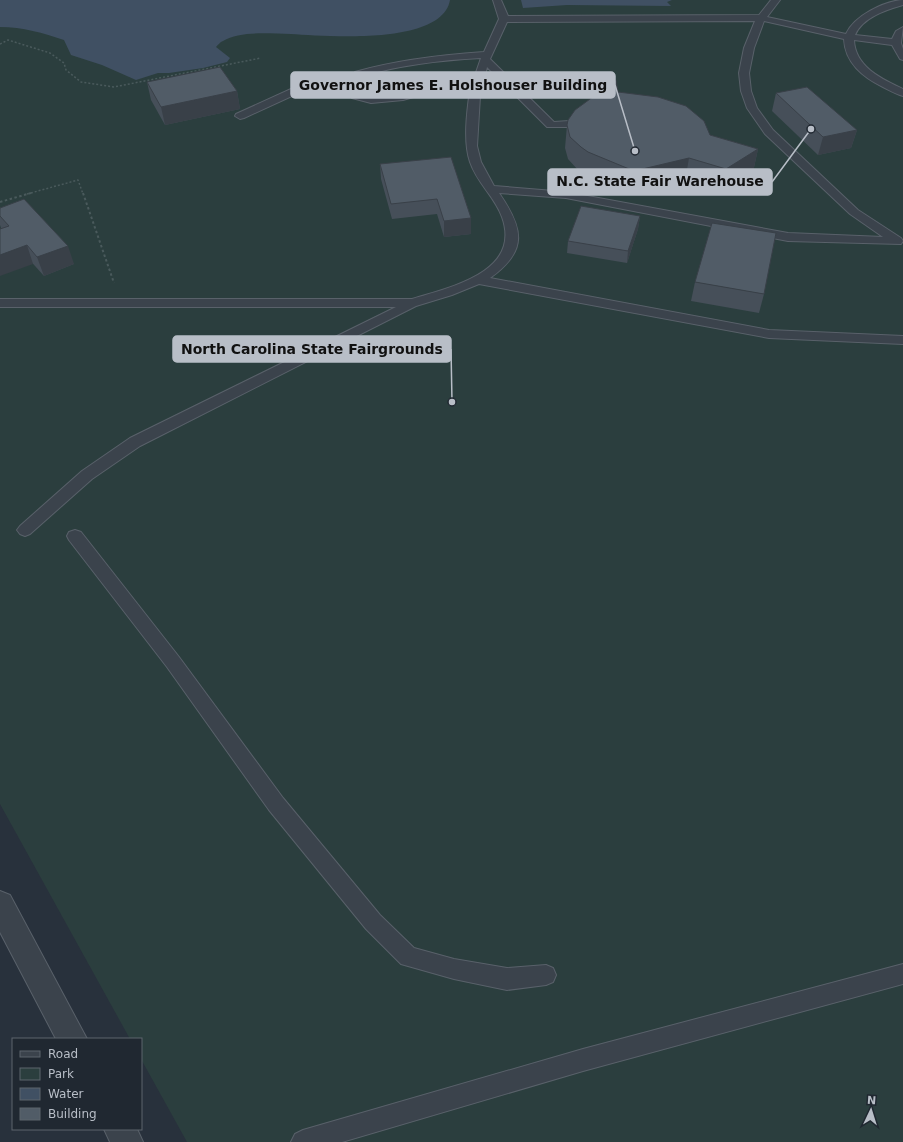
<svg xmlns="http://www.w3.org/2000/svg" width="903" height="1142" viewBox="0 0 903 1142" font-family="'DejaVu Sans',sans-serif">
	<rect width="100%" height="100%" fill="#28313c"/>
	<polygon fill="#2b3e3e" points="0,0 903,0 903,1142 187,1142 141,1059 141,1039 130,1039 0,804"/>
	<g fill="#405063">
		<path d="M0,0H450C442,46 326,36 291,34C272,34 240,30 223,41C220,42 218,45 216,47L230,58L227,62L203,68L169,73H158L136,80L102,65L71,55L64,40C43,33 23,27 0,27Z"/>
		<polygon points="521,0 672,0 667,2 671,6 567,5 523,8"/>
	</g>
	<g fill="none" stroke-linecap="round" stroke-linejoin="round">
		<g stroke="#59616a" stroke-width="2">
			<g id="service">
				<path d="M493,0H501L508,16L759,15L771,0H780L767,17L846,34C854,16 884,1 903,0V5C886,10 863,17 855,35L892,39L896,31L903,27L901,43L903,49V60L900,59L892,45L854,40C855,67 882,79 903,89V96C896,94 889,90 883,87C863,77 845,63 844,39L764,21L754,48L749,73L751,91L757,108L773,130L858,210L901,238L903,241L901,244L788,241L566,198L499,193C524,229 528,251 490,278L769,330L903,336V344L769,338L479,284L452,295L416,306L140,446L92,479L30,534L25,536L20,534L17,530L20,526L82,471L130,438L396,307H0V299H412C451,287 522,272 502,217C495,197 477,183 470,162C463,142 467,111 470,90H438L403,100L371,103L352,98L348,85L318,84L244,118L240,119L235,116L236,114L313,79H351L355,72C397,60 440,55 484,52L499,19ZM755,21L744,48L739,73L741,91L747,108L765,134L850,214L883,237L788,233L566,192L494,186L481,162L477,146L480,96L487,67L547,127H569L574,124L569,121L554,122L490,59L507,22ZM481,58L472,84C460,83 449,82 437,84C410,88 390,102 360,94L358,86L362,76C401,65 441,60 481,58Z"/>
				<polygon points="75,530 81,532 179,657 283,798 380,915 414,948 454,959 507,968 546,965 553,968 556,975 553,982 546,985 507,990 454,979 401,964 366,929 269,810 167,667 69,540 67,536 69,532"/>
				<polygon points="903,964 903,984 583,1071 342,1142 291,1142 295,1134 303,1130 583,1049"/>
			</g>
		</g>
		<g stroke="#59616a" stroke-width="2">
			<g id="minor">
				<polygon points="0,891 10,895 87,1039 56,1039 0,932"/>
				<polygon points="104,1129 137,1129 143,1142 110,1142"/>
			</g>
		</g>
		<g stroke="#4a5a5c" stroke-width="1.5" stroke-dasharray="2 2" stroke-linecap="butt">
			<polyline points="0,44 8,40 50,53 64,63 66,70 81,82 114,87 261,58"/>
			<polyline points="27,194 78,180 83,194"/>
		</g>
		<g stroke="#4a5a5c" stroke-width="2" stroke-dasharray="2.5 2.5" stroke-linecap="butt">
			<polyline points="83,193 114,283"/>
			<polyline points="0,202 31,193"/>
		</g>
		<use href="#service" fill="#3b434c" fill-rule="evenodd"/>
		<use href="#minor" fill="#3b434c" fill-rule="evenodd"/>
	</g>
	<g fill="#464f59">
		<polygon points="147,82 237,91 240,109 165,125 151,100"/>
		<polygon points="618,92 710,135 758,149 753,172 721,192 685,181 631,194 586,175 578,170 568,159 565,148 567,125"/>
		<polygon points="776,93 857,130 851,148 818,155 772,111"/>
		<polygon points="380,164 471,218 471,234 444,237 437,214 392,219 381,179"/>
		<polygon points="0,208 74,264 44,276 1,228 0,225"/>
		<polygon points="640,216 638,229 627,263 567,253 568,241"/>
		<polygon points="695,282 764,294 759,313 691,301"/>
	</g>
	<g fill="#394048">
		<polygon points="237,91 240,109 165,125 161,107"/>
		<polygon points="857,130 851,148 818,155 823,137"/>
		<polygon points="758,149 753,172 721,192 726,169"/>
		<polygon points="689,158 685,181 631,194 634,171"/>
		<polygon points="640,216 638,229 627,263 628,251"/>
		<polygon points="471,218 471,234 444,237 444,221"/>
		<polygon points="27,245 33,264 0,276 0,255"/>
		<polygon points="68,246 74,264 44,276 37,257"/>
	</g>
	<g fill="#515c67" stroke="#394048">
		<polygon points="220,67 237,91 161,107 147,82"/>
		<polygon points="616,80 618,92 658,97 686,106 704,121 710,135 758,149 726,169 689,158 634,171 588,152 581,147 570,137 567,125 568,120 575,110"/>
		<polygon points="807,87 857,130 823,137 776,93"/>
		<polygon points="451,157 471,218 444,221 437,199 391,204 380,164"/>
		<polygon points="24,199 68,246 37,257 27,245 0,255 0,229 9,226 0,216 0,208"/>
		<polygon points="581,206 640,216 628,251 568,241"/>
		<polygon points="712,223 776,233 764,294 695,282"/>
	</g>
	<path fill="none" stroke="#b8bec7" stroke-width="1.5" d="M635 151L615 85M811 129L772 182M452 402L451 349"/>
	<g fill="#b8bec7" stroke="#202831" stroke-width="1.5">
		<circle cx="635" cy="151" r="4"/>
		<circle cx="811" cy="129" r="4"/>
		<circle cx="452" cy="402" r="4"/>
	</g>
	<g fill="#b8bec7" stroke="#b8bec7" stroke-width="1.5">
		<rect x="291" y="72" width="324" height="26" rx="4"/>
		<rect x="548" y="169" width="224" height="26" rx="4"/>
		<rect x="173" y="336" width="278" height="26" rx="4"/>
	</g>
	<g font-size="14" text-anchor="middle" font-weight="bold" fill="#111">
		<text x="453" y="90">Governor James E. Holshouser Building</text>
		<text x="660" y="186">N.C. State Fair Warehouse</text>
		<text x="312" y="354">North Carolina State Fairgrounds</text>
	</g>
	<rect x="12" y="1038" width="130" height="92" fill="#202831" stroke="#5d646d"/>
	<rect x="20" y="1051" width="20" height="6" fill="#3b434c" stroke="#5d646d"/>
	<text x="48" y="1058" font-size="12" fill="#b8bec7">Road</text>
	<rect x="20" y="1068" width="20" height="12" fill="#2b3e3e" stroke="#5d646d"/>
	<text x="48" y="1078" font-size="12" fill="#b8bec7">Park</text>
	<rect x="20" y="1088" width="20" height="12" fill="#405063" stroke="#5d646d"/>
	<text x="48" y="1098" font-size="12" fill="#b8bec7">Water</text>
	<rect x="20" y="1108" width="20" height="12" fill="#515c67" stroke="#5d646d"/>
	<text x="48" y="1118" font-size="12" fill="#b8bec7">Building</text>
	<g transform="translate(871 1110) rotate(4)" stroke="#202831" stroke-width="3" paint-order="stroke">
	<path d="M0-3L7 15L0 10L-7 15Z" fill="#b8bec7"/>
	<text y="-6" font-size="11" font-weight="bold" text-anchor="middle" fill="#b8bec7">N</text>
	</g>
</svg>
